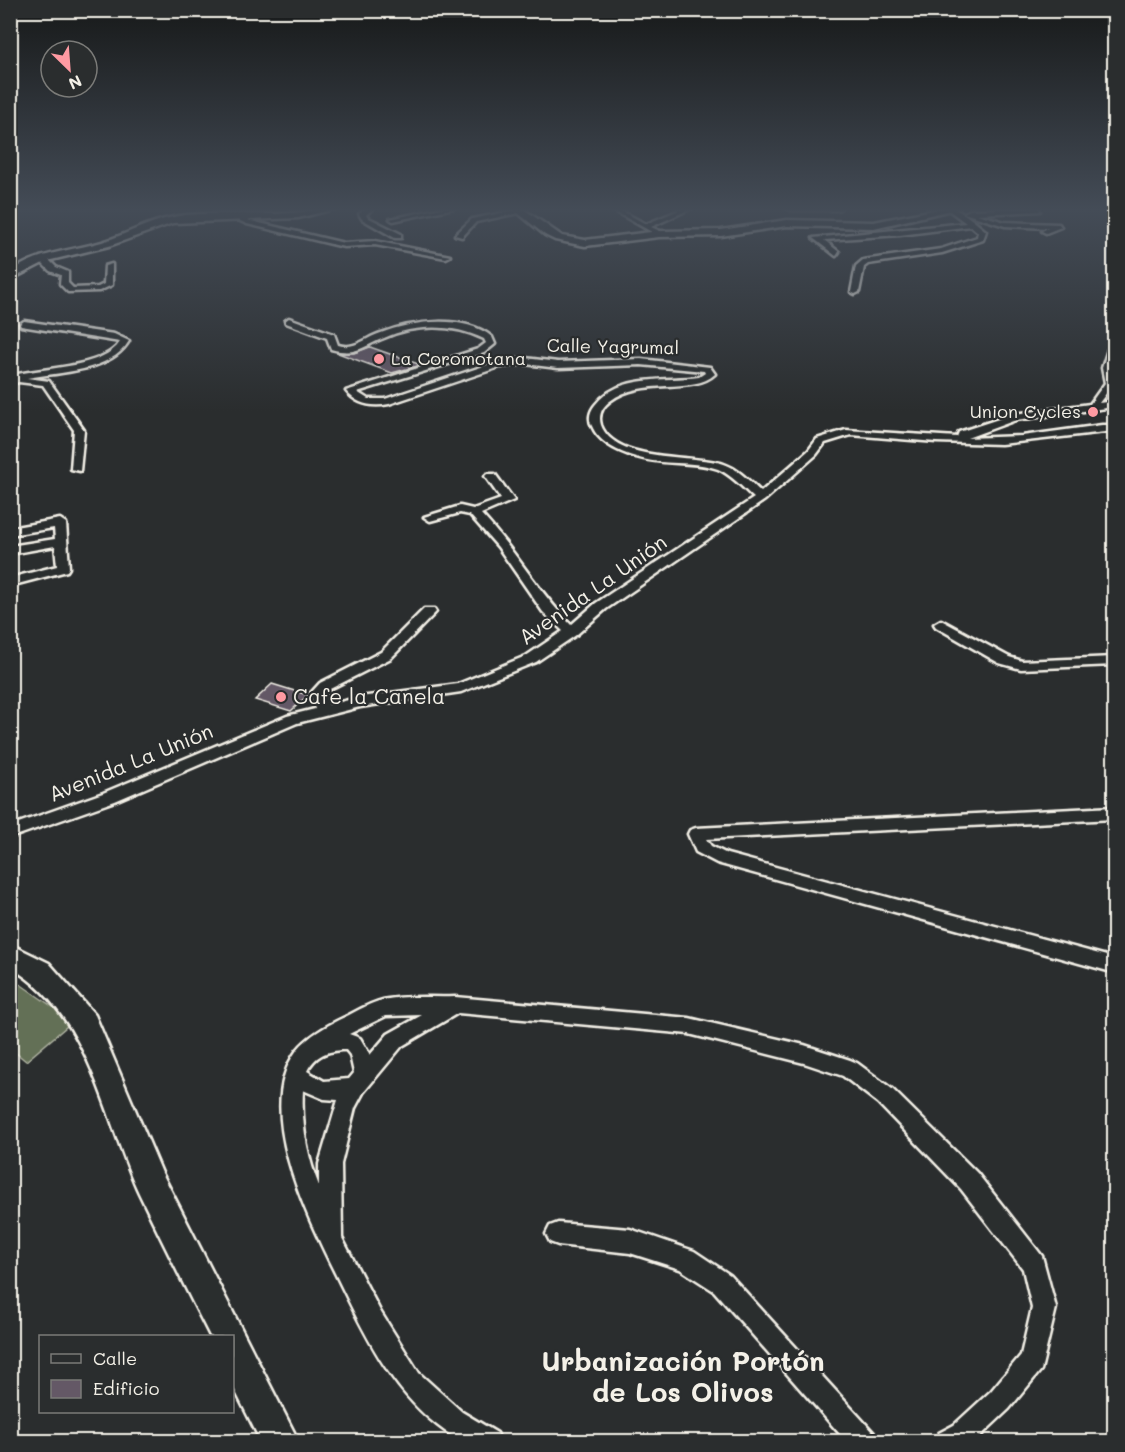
<svg xmlns="http://www.w3.org/2000/svg" width="1125" height="1452" viewBox="0 0 1125 1452" font-family="Mali,sans-serif">
	<rect width="100%" height="100%" fill="#2a2d2e"/>
	<filter id="ink" filterUnits="userSpaceOnUse"><feTurbulence type="fractalNoise" baseFrequency=".0167" numOctaves="2"/><feDisplacementMap in="SourceGraphic" scale="12" xChannelSelector="R" yChannelSelector="G"/><feConvolveMatrix kernelMatrix="1 2 1 2 8 2 1 2 1" color-interpolation-filters="sRGB"/></filter>
	<g filter="url(#ink)">
		<polygon fill="#646f56" stroke="#acb09f" stroke-width="1.5" points="20,984 73,1021 26,1061 11,1049 10,992"/>
		<g fill="#645866" stroke="#f4f1e8" stroke-width="1.5">
			<polygon points="370,347 421,365 392,373 338,353 354,353"/>
			<polygon points="272,684 308,695 291,711 255,700"/>
		</g>
		<g fill="none" stroke-linecap="round" stroke-linejoin="round">
			<g stroke="#f4f1e8" stroke-width="5">
				<g id="street">
					<polygon points="366,208 373,208 366,215 367,217 401,234 401,238 395,238 362,219 359,214"/>
					<polygon points="442,208 454,208 393,221 390,219"/>
					<polygon points="609,208 616,208 646,224 684,208 692,208 651,227 662,232 659,236"/>
					<polygon points="787,208 841,208 838,210 790,210"/>
					<path d="M946,208C959,207 976,223 986,231L983,240L942,253L868,264L864,267L859,292L855,294L851,292L856,266L863,260L941,249L977,237L978,232L971,226L900,235L824,240L839,252L836,256L813,238L966,223Z"/>
					<polygon points="1038,208 1040,211 977,214 1005,222 1059,224 1061,227 1046,233 1042,231 1048,228 1005,226 964,213 970,210"/>
					<polygon points="521,209 523,212 476,222 462,237 455,235 472,219"/>
					<polygon points="243,213 246,215 245,219 251,221 344,243 375,241 450,256 446,258 375,245 344,247 247,224 238,220"/>
					<polygon points="40,257 46,257 56,267 68,272 68,283 73,288 98,287 104,284 105,266 112,264 112,285 99,291 68,292 60,284 61,275 50,271 40,261"/>
					<polygon points="1111,303 1114,303 1114,308 1110,306"/>
					<path d="M289,318L334,334L338,345C355,350 365,338 381,333C412,321 464,314 492,337L495,344L484,353L357,392L368,399H385L496,362L525,358L558,362L641,359L710,367L715,374C693,395 642,376 610,401C602,407 598,415 601,425C615,463 694,454 724,464C739,469 750,482 761,492L808,451L817,439L846,430L957,437L959,432L1014,414L1090,404L1105,383L1102,368L1110,343L1114,340C1115,355 1112,368 1114,383L1099,403L1114,401V407L1016,420L967,438L1022,436L1102,425H1114V431L1001,444L936,442L851,435L825,443L816,455L765,500L606,609L576,635L536,662L461,692L360,707L297,723L115,801L10,838V826L103,793L287,716L315,709L310,694L320,683L381,652L424,609H434L436,612L391,658L330,689L325,695L329,705L360,697L458,684L526,656L563,631L543,612L498,547L470,515L460,513L430,521L424,517L460,506L473,509L501,499L485,476L487,474H495L514,500L481,514C514,549 538,591 571,625L596,603L754,498C743,488 732,475 718,469C692,460 662,466 636,457C619,452 599,443 592,426C588,419 590,411 595,405C620,373 665,382 699,377L705,373L704,371L641,365L558,368L525,364L500,367L389,404C373,407 357,405 346,391L478,349L486,343L484,339C453,324 416,324 384,338C361,347 357,356 331,349L327,338L286,323L285,321Z"/>
					<path d="M24,321L114,334L129,341C111,372 59,372 27,378L49,381L84,430L80,471L71,469L74,430L43,385L19,382L11,384L10,380L18,374C44,368 105,367 120,342L21,326L20,324Z"/>
					<polygon points="60,519 66,523 69,568 67,571 10,586 10,578 57,566 55,546 10,554 10,546 55,539 54,528 10,535 10,528"/>
					<polygon points="941,620 1009,657 1022,661 1114,657 1114,665 1021,669 999,663 936,627 934,624"/>
					<polygon points="1114,807 1114,819 706,839 711,846 727,854 1114,958 1114,968 1108,971 717,863 696,852 688,834 690,830 696,828"/>
					<path d="M455,997L689,1018L804,1045L850,1060L857,1063L892,1089L977,1173L1042,1256L1056,1308L1041,1370L1009,1409L974,1442H935L939,1433L954,1425L991,1391L1021,1355L1032,1308L1023,1269L961,1189L878,1103L843,1076L804,1063L689,1034L458,1013L402,1046L363,1093L355,1108L341,1164L342,1238L380,1311L419,1373L462,1412L497,1433L501,1442C480,1442 463,1444 445,1431C391,1393 363,1330 335,1273C307,1216 253,1109 297,1050C309,1035 328,1025 345,1017C357,1011 370,1003 383,1000C405,995 432,998 455,997ZM422,1015L388,1034L370,1055L360,1038L349,1034L386,1016ZM341,1050H346L350,1055L354,1073L349,1079L324,1081L307,1071C315,1056 324,1052 341,1050ZM303,1090L324,1099L338,1100L319,1164V1186C307,1156 301,1123 303,1090Z"/>
					<polygon points="558,1223 630,1229 694,1251 730,1275 874,1433 878,1442 847,1442 714,1291 680,1269 630,1253 558,1245 550,1242 546,1234 550,1226"/>
				</g>
			</g>
			<g stroke="#f4f1e8" stroke-width="5">
				<g id="secondary">
					<path d="M323,208H338L298,218L173,223L109,246L47,261L10,280V272C38,252 71,251 102,242C130,233 156,218 185,215C231,211 278,219 323,208Z"/>
					<polygon points="512,208 522,208 562,236 585,240 659,231 721,230 787,220 874,222 943,208 960,208 874,228 787,226 721,236 659,237 585,246 555,240 545,235"/>
					<path d="M10,944L49,963L95,1015L162,1173L299,1442H261L232,1384V1336H210C186,1289 162,1241 139,1193C103,1115 90,1013 10,967Z"/>
				</g>
			</g>
			<use href="#street" fill="#2a2d2e" fill-rule="evenodd"/>
			<use href="#secondary" fill="#2a2d2e" fill-rule="evenodd"/>
		</g>
	</g>
	<linearGradient id="sky" x2="0" y2="1"><stop stop-color="#171919"/><stop offset="0.51" stop-color="#444c57"/><stop offset="1" stop-color="#444c57" stop-opacity="0"/></linearGradient>
	<rect width="1125" height="411" fill="url(#sky)"/>
	<g fill="#ff9aa2" stroke="#2a2d2e" stroke-width="2">
		<circle cx="379" cy="359" r="6"/>
		<circle cx="1093" cy="412" r="6"/>
		<circle cx="281" cy="697" r="6"/>
	</g>
	<g text-anchor="middle" stroke-width="4.5" stroke-linejoin="round" paint-order="stroke">
		<g font-size="18" fill="#f4f1e8" stroke="#2a2d2e">
			<text transform="translate(613 347) rotate(1)" y="6">Calle Yagrumal</text>
		</g>
		<g font-size="18" fill="#f4f1e8" stroke="#2a2d2e" text-anchor="start">
			<text x="391" y="365">La Coromotana</text>
			<text x="1081" y="418" text-anchor="end">Union Cycles</text>
		</g>
		<g font-size="21" fill="#f4f1e8" stroke="#2a2d2e">
			<text transform="translate(593 590) rotate(-35)" y="7">Avenida La Unión</text>
			<text transform="translate(131 763) rotate(-22)" y="7">Avenida La Unión</text>
		</g>
		<g font-size="21" fill="#f4f1e8" stroke="#2a2d2e" text-anchor="start">
			<text x="293" y="704">Cafe la Canela</text>
		</g>
		<g font-size="27" font-weight="bold" fill="#f4f1e8" stroke="#2a2d2e">
			<text x="683" y="1371">Urbanización Portón<tspan x="683" dy="31">de Los Olivos</tspan></text>
		</g>
	</g>
	<rect width="1125" height="1452" fill="none" stroke="#2a2d2e" stroke-width="36"/>
	<rect x="18" y="18" width="1089" height="1416" fill="none" stroke="#f4f1e8" stroke-width="2" filter="url(#ink)"/>
	<rect x="39" y="1335" width="195" height="78" fill="#2a2d2e" stroke="#7b7b78" stroke-width="1.5"/>
	<rect x="51" y="1354" width="30" height="9" fill="#2a2d2e" stroke="#7b7b78" stroke-width="1.5"/>
	<text x="93" y="1365" font-size="18" fill="#f4f1e8">Calle</text>
	<rect x="51" y="1380" width="30" height="18" fill="#645866" stroke="#7b7b78" stroke-width="1.5"/>
	<text x="93" y="1395" font-size="18" fill="#f4f1e8">Edificio</text>
	<g transform="translate(69 69) rotate(155)"><circle r="28" fill="#2a2d2e" stroke="#7b7b78" stroke-width="1.5"/>
	<path d="M0-4.5L10 22L0 15L-10 22Z" fill="#ff9aa2"/>
	<text y="-9" font-size="16" font-weight="bold" text-anchor="middle" fill="#f4f1e8">N</text>
	</g>
</svg>
